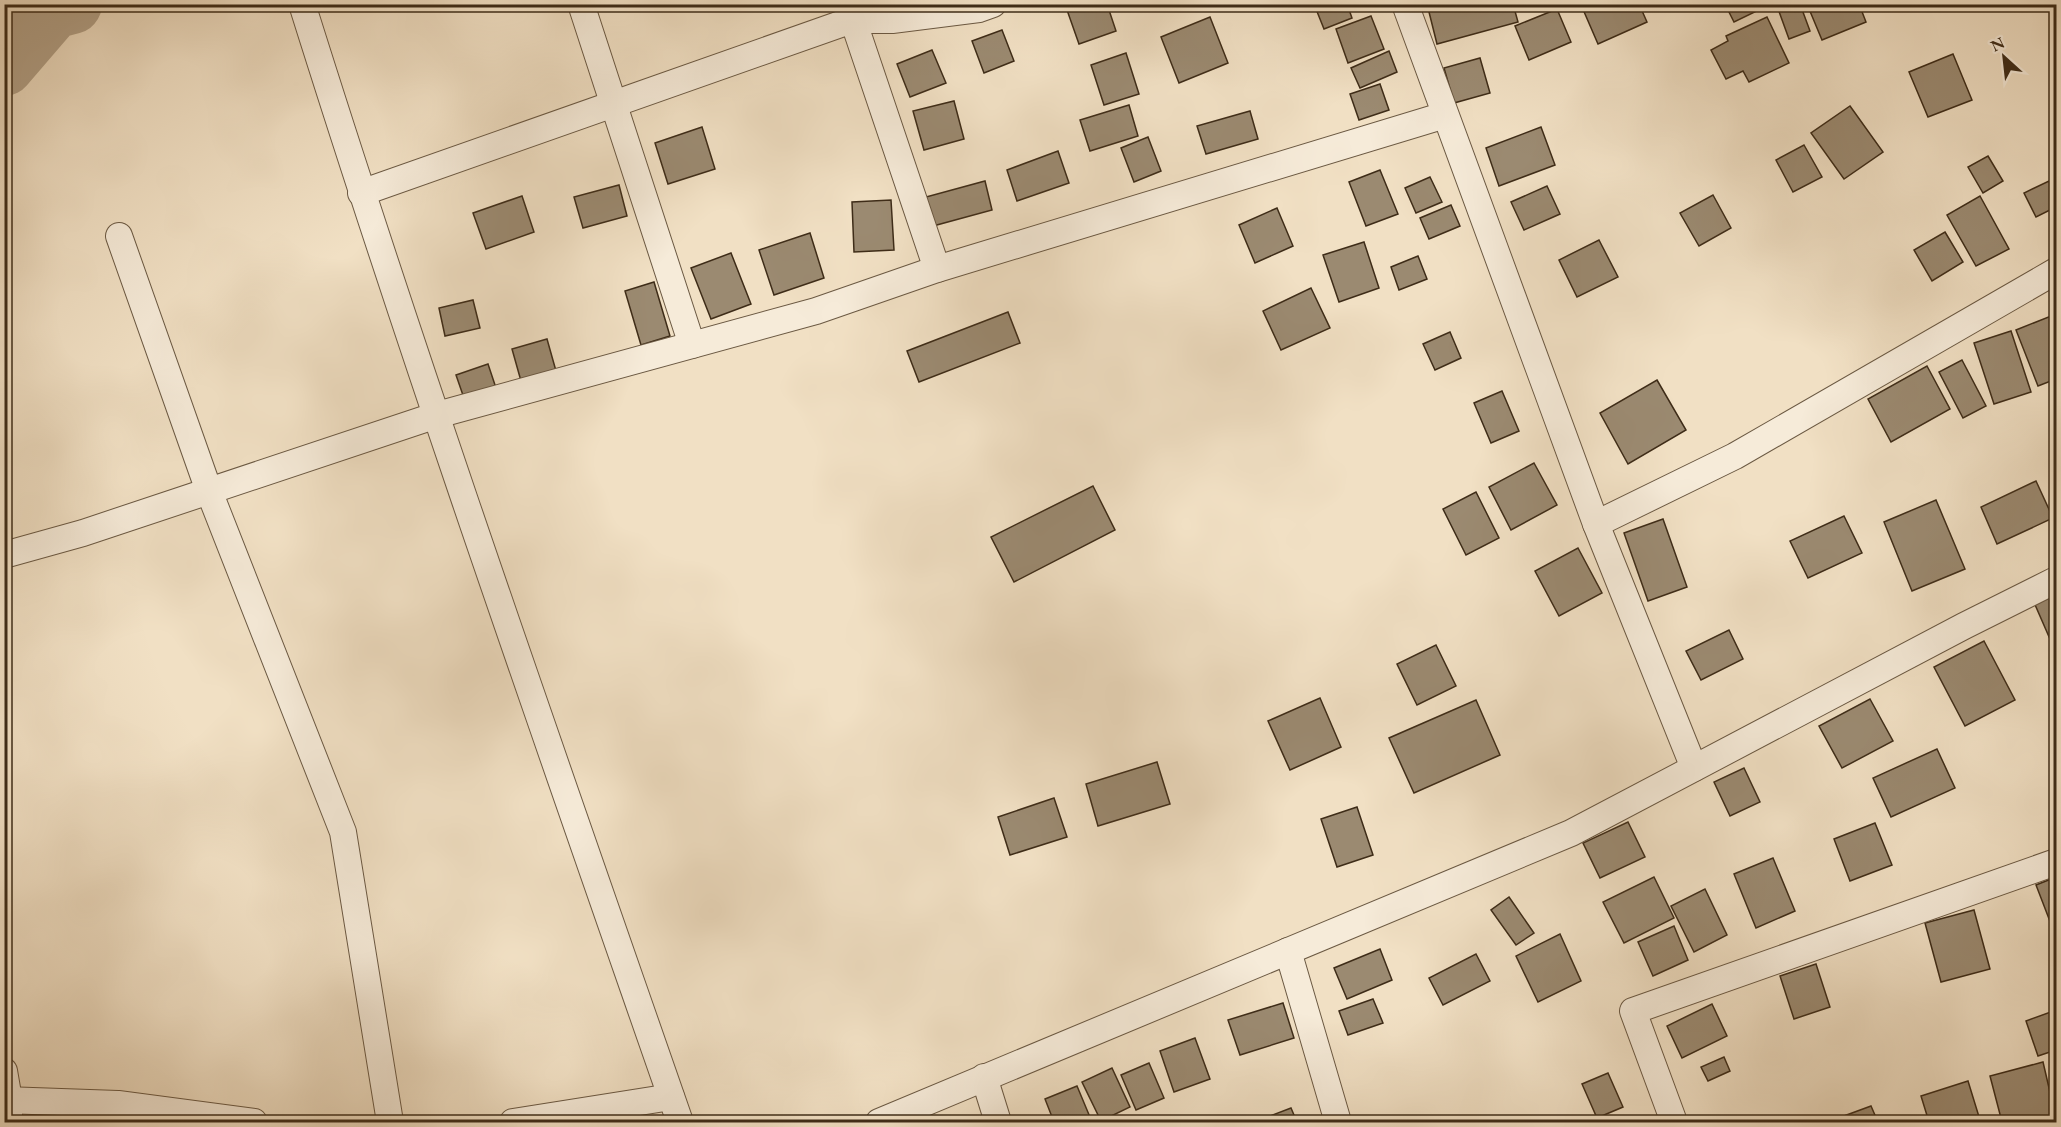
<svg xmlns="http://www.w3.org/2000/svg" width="2061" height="1127" viewBox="0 0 2061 1127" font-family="'EB Garamond',serif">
	<rect width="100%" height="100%" fill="#f1e0c4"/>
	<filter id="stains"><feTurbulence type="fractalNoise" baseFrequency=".00333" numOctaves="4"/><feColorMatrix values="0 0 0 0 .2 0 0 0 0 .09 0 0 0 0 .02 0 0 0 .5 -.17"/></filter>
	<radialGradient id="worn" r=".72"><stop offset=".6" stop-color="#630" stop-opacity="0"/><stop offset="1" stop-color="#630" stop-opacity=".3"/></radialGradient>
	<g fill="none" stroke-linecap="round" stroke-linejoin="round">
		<polyline stroke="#b4a38a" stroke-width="60" points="4,66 53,9 72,4"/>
	</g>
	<g fill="#9b8a71" stroke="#3e2c18" stroke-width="1.5">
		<polygon points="1084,4 1107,4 1116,31 1079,44 1067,10"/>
		<polygon points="1314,4 1347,4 1352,18 1324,29"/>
		<polygon points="1427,4 1513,4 1518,22 1437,44"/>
		<polygon points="1587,4 1639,4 1647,22 1598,44 1582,7"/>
		<polygon points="1725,4 1759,4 1761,9 1734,22"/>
		<polygon points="1782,4 1800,4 1810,31 1789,39 1777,6"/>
		<polygon points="1807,4 1859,4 1866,22 1822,40"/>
		<polygon points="1557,9 1571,42 1529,60 1515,26"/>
		<polygon points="1371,16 1384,49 1348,63 1336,29"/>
		<polygon points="1210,17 1228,63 1179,83 1161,37"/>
		<polygon points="1767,17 1789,63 1749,82 1743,71 1726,79 1711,50 1728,41 1726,36"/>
		<polygon points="1002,30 1014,61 984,73 972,41"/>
		<polygon points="932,50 946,83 910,97 897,64"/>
		<polygon points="1389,51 1397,72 1360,88 1351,68"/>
		<polygon points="1126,53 1139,94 1104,105 1091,65"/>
		<polygon points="1953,54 1972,100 1928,117 1909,72"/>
		<polygon points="1480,58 1490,93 1454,103 1444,68"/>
		<polygon points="1380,84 1389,110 1359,120 1350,94"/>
		<polygon points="954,101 964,139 924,150 913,111"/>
		<polygon points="1129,105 1138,136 1090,151 1080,120"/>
		<polygon points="1850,106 1883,152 1844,179 1811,133"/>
		<polygon points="1250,111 1258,139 1206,154 1197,126"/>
		<polygon points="702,127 715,169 668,184 655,143"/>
		<polygon points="1541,127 1555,165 1499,186 1486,148"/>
		<polygon points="1148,137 1161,171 1134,182 1121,148"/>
		<polygon points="1804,145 1822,177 1793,192 1776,160"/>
		<polygon points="1058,151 1069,183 1017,201 1007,170"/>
		<polygon points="1988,156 2003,181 1983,193 1968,167"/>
		<polygon points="1380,170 1398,214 1366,226 1349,182"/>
		<polygon points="1430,177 1442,202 1416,213 1405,188"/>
		<polygon points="985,181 992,210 933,226 926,197"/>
		<polygon points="2049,181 2056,198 2056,207 2036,217 2024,193"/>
		<polygon points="619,185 627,216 583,228 574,197"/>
		<polygon points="1547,186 1560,214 1524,230 1511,202"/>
		<polygon points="1713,195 1731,228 1699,246 1680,213"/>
		<polygon points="522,196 534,232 486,249 473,213"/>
		<polygon points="1980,196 2009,249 1976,266 1947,215"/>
		<polygon points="891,200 894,250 854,252 852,202"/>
		<polygon points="1451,205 1460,226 1429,239 1420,218"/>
		<polygon points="1277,208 1293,246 1255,263 1239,225"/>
		<polygon points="1945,232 1963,262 1932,281 1914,250"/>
		<polygon points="810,233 824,278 774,295 759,250"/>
		<polygon points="1599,240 1618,277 1577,297 1559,260"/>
		<polygon points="1364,242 1379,288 1339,302 1323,255"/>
		<polygon points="731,253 751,304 711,319 691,268"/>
		<polygon points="1418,256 1427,279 1399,290 1391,267"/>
		<polygon points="654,282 670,336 641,345 625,291"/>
		<polygon points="1311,288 1330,328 1281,350 1263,311"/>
		<polygon points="473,300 480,328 445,336 439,308"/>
		<polygon points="1008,312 1020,343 919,382 907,351"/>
		<polygon points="2056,314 2056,379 2038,386 2016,330"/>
		<polygon points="2011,331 2031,392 1994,404 1974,343"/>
		<polygon points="1450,332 1461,358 1435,370 1423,344"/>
		<polygon points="547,339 556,371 521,381 512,349"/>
		<polygon points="1962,360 1986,406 1963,418 1939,372"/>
		<polygon points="488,364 497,391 465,401 456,375"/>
		<polygon points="1927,366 1950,409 1891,442 1868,399"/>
		<polygon points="1657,380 1686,430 1628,464 1600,413"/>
		<polygon points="1502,391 1519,431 1491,443 1474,403"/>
		<polygon points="1534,463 1557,505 1511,530 1489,487"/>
		<polygon points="2036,481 2053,518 1997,544 1981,507"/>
		<polygon points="1093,486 1115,530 1014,582 991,537"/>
		<polygon points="1476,492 1499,538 1466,555 1443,509"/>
		<polygon points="1936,500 1965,569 1912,591 1884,522"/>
		<polygon points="1844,516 1862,553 1808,578 1790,541"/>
		<polygon points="1663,519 1687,587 1648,601 1624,533"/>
		<polygon points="1578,548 1602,593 1559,616 1535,571"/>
		<polygon points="2056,589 2056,644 2053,646 2033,600"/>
		<polygon points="1729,630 1743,659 1701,680 1686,651"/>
		<polygon points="1984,641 2015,700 1965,726 1934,667"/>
		<polygon points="1436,645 1456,686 1417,705 1397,664"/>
		<polygon points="1320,698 1341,747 1290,770 1268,721"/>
		<polygon points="1870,699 1893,741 1842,768 1819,726"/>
		<polygon points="1476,700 1500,755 1414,793 1389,738"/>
		<polygon points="1937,749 1955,788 1891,817 1873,778"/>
		<polygon points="1157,762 1170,804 1098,826 1086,784"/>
		<polygon points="1744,768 1760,802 1730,816 1714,782"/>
		<polygon points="1054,798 1067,837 1010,855 998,817"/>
		<polygon points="1357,807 1373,855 1337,867 1321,819"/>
		<polygon points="1628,822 1645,857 1600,878 1583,843"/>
		<polygon points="1875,823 1892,865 1850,881 1834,839"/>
		<polygon points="1773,858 1795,911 1756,928 1734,874"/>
		<polygon points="1654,877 1674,918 1624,943 1603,902"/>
		<polygon points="2056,877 2056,937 2036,885"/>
		<polygon points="1705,889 1727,935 1694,952 1671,906"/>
		<polygon points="1509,897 1534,933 1516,945 1491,910"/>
		<polygon points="1974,910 1990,969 1941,982 1925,923"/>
		<polygon points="1674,926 1688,960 1653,976 1638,942"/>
		<polygon points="1560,934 1581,981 1538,1002 1516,956"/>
		<polygon points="1380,949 1392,980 1347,999 1334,968"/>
		<polygon points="1476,954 1490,981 1443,1005 1429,978"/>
		<polygon points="1816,964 1830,1007 1794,1019 1780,976"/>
		<polygon points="1373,999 1383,1023 1348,1035 1339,1011"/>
		<polygon points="1283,1003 1294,1038 1240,1055 1228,1020"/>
		<polygon points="1712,1004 1727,1036 1682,1058 1667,1026"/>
		<polygon points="2056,1010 2056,1050 2038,1056 2026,1021"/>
		<polygon points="1195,1038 1210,1079 1174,1092 1160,1051"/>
		<polygon points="1724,1057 1730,1071 1708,1081 1701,1067"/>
		<polygon points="2043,1062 2056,1118 2039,1122 2002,1122 1990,1076"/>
		<polygon points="1149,1063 1164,1098 1136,1110 1121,1075"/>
		<polygon points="1112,1068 1130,1107 1101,1121 1082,1082"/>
		<polygon points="1608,1073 1623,1107 1597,1118 1582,1084"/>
		<polygon points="1968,1081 1980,1120 1974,1122 1929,1122 1921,1096"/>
		<polygon points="1077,1086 1092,1122 1054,1122 1045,1099"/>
		<polygon points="1871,1106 1878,1122 1834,1122 1833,1120"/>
		<polygon points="1291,1108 1297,1122 1254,1122"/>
	</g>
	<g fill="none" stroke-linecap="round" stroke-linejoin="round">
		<g stroke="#6b5943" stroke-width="28">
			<g id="minor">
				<path d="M302,4C420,380 551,751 680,1122"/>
				<polyline points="581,4 692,345"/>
				<polyline points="1405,4 1596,524 1694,768"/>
				<polyline points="848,5 937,269"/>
				<polyline points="361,193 852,20 892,20 979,9 993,4"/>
				<polyline points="119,236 209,491 343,832 390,1122"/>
				<polyline points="1596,524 1735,456 2056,271"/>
				<polyline points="4,555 83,533 437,415 816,311 937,269 1445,115"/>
				<polyline points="1288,951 1338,1122"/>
				<polyline points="4,1071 9,1100 9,1122"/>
				<polyline points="984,1077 998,1122"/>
				<polyline points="4,1100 118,1104 254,1122"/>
				<polyline points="513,1122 671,1097"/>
				<polyline points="879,1122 1571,833 1964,626 2056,580"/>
				<polyline points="1674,1122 1633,1011 2056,862"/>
			</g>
		</g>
		<use href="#minor" stroke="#f6ebd9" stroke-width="26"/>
	</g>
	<rect width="2061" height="1127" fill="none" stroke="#f1e0c4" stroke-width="24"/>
	<rect x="6" y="6" width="2049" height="1115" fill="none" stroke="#3e2c18" stroke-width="3"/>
	<rect x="12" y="12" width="2037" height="1103" fill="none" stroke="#3e2c18" stroke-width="1.5"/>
	<g transform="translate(2004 57) rotate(333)" stroke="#f6ebd9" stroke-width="4.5" paint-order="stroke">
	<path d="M0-4.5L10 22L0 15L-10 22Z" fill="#3e2c18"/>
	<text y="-9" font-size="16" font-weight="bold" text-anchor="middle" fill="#3e2c18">N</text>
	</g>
	<rect width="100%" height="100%" filter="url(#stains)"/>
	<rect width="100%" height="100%" fill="url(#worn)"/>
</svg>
